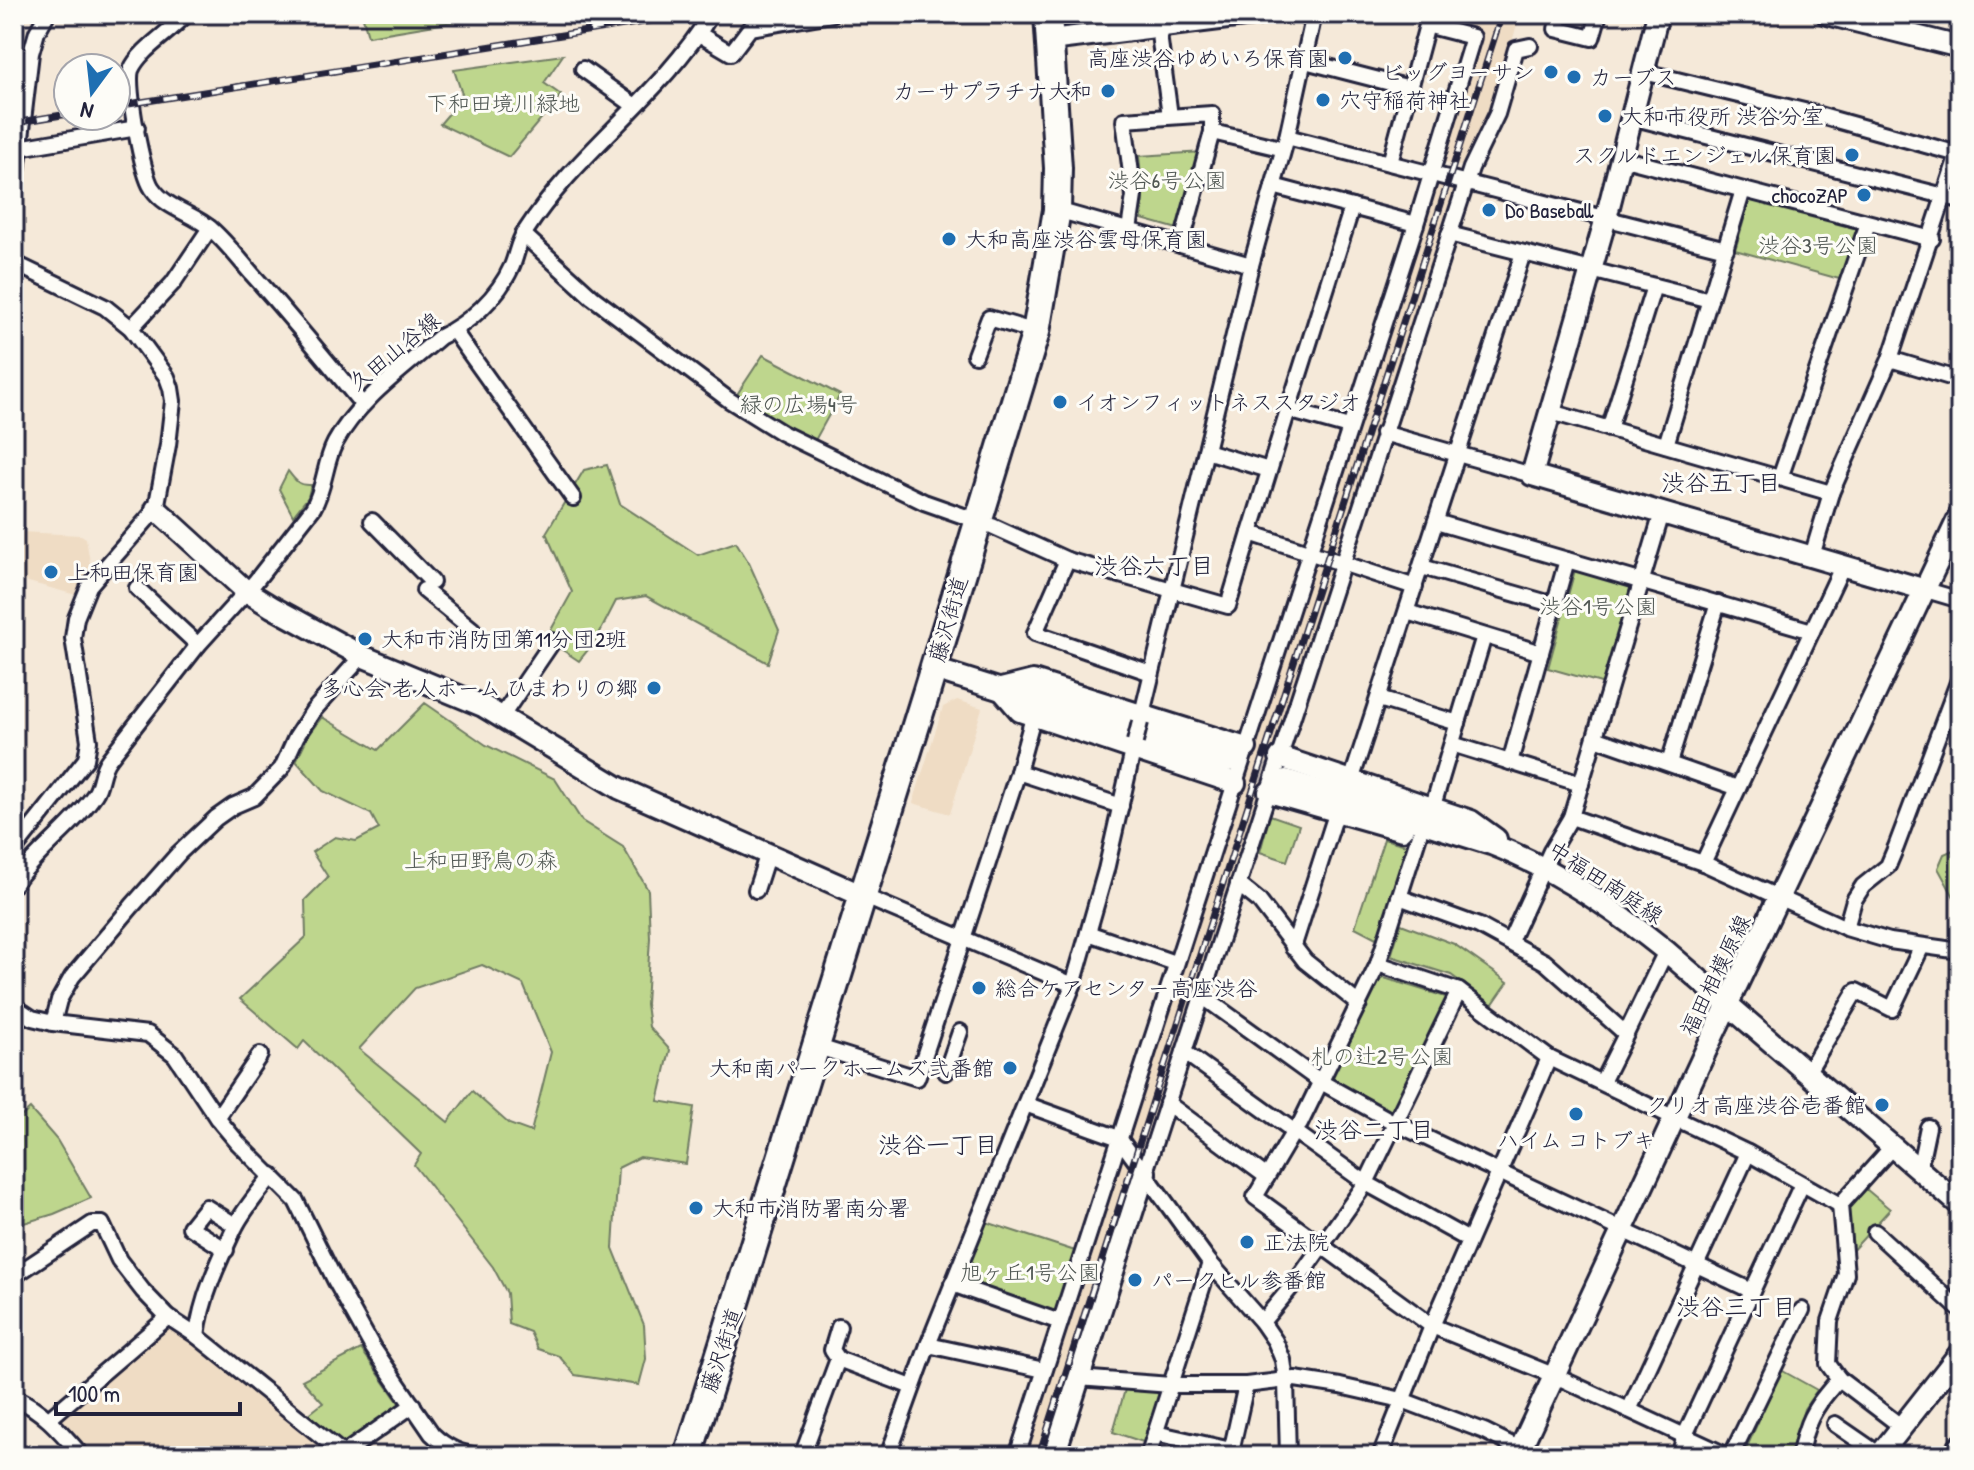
<svg xmlns="http://www.w3.org/2000/svg" width="1974" height="1470" viewBox="0 0 1974 1470" font-family="'Patrick Hand','Klee One',sans-serif">
	<rect width="100%" height="100%" fill="#f5e9d9"/>
	<filter id="ink" filterUnits="userSpaceOnUse"><feTurbulence type="fractalNoise" baseFrequency=".0125" numOctaves="2"/><feDisplacementMap in="SourceGraphic" scale="16" xChannelSelector="R" yChannelSelector="G"/><feConvolveMatrix kernelMatrix="1 2 1 2 8 2 1 2 1" color-interpolation-filters="sRGB"/></filter>
	<g filter="url(#ink)">
		<g fill="#efdcc4">
			<polygon points="1452,14 1532,14 1531,19 1519,17 1493,110 1467,168 1442,162 1471,19"/>
			<polygon points="1432,182 1457,189 1340,553 1334,555 1319,550 1316,546"/>
			<polygon points="21,532 81,535 86,538 91,568 76,595 14,578 14,560"/>
			<polygon points="1316,561 1332,566 1334,570 1144,1160 1126,1137 1311,563"/>
			<polygon points="957,700 982,708 950,814 913,803 943,707"/>
			<polygon points="1122,1150 1140,1173 1049,1456 1023,1456"/>
			<polygon points="168,1319 333,1456 83,1456 51,1419"/>
		</g>
		<g fill="#bed68d" stroke="#707c64" stroke-width="2" fill-rule="evenodd">
			<polygon points="362,14 501,14 368,36"/>
			<polygon points="563,55 544,83 561,95 509,157 440,124 463,97 454,70"/>
			<polygon points="1203,152 1181,230 1142,219 1143,199 1139,156"/>
			<polygon points="1750,199 1859,228 1843,280 1735,250"/>
			<polygon points="763,355 840,395 813,444 734,399"/>
			<polygon points="607,465 620,504 698,555 736,542 749,563 779,630 768,663 646,596 616,601 596,640 579,661 546,639 572,592 546,533 584,470"/>
			<path d="M288,471C295,480 298,486 311,485L308,497L293,516L279,489Z"/>
			<polygon points="1580,568 1634,584 1608,685 1548,668 1575,570"/>
			<path d="M425,703L486,745L555,779L582,821L623,847L648,890L650,938L646,1004L649,1027L670,1050L658,1101L694,1107L686,1164L640,1157L618,1168L613,1248L644,1325L646,1359L639,1385L575,1375L559,1356L538,1349L530,1332L509,1324L507,1293L493,1267L414,1165L421,1154L304,1041L298,1049L240,999L306,937L305,900L328,877L312,852L335,837L356,841L379,829L371,814L323,791L296,761L309,734L322,717L378,750ZM482,965L523,984L551,1052L531,1132L509,1124L472,1091L448,1122L359,1049L415,988Z"/>
			<polygon points="1270,815 1299,825 1287,861 1260,852"/>
			<polygon points="1384,839 1410,846 1382,941 1355,927"/>
			<polygon points="1960,847 1960,908 1938,868 1944,854"/>
			<polygon points="1401,924 1454,944 1508,982 1492,1005 1451,975 1391,956"/>
			<polygon points="1381,977 1449,998 1395,1113 1329,1081"/>
			<polygon points="30,1109 57,1140 91,1198 54,1214 14,1226 14,1123"/>
			<polygon points="1866,1189 1890,1209 1851,1252 1845,1211"/>
			<polygon points="983,1221 1078,1252 1057,1312 1052,1315 962,1284 960,1279"/>
			<polygon points="361,1349 401,1406 339,1449 304,1418 323,1403 302,1380"/>
			<polygon points="1781,1370 1817,1390 1804,1409 1793,1448 1788,1456 1743,1456"/>
			<polygon points="1126,1386 1155,1388 1161,1399 1146,1443 1113,1432"/>
		</g>
		<g fill="none" stroke-linecap="round" stroke-linejoin="round">
			<polyline stroke="#cbc1b9" stroke-width="20" stroke-dasharray="20 10" stroke-linecap="butt" points="1229,761 1286,780"/>
			<g stroke="#22223b" stroke-width="20">
				<g id="street">
					<path d="M186,14C171,32 140,49 131,70C126,85 142,174 152,188C166,209 193,213 211,229C226,242 239,259 252,274C290,316 326,360 362,404"/>
					<polyline points="1560,14 1556,29 1592,38 1599,14"/>
					<polyline points="1158,27 1170,116"/>
					<polyline points="699,34 731,53 750,28 832,14"/>
					<polyline points="1305,61 1410,88"/>
					<polyline points="583,69 635,106"/>
					<polyline points="1644,72 1804,111 1958,154 1890,359 1831,493 1812,556"/>
					<polyline points="1639,119 1960,200"/>
					<polyline points="1212,132 1276,147"/>
					<polyline points="1287,137 1726,249"/>
					<polyline points="19,148 137,128"/>
					<polyline points="1621,158 1932,239"/>
					<polyline points="1390,163 1427,25"/>
					<polyline points="14,197 31,53 37,32 47,14"/>
					<polyline points="1057,210 1251,265"/>
					<polyline points="1416,224 1473,37 1434,27"/>
					<polyline points="1129,230 1134,196 1124,120 1212,114 1212,132 1181,245"/>
					<polyline points="523,234 592,297 729,400 782,433 924,502 992,526 1067,560 1228,606 1250,533"/>
					<polyline points="1449,234 1710,300"/>
					<polyline points="14,263 105,307 131,328 167,377 171,388 173,401 168,445 156,509 89,586 76,618 73,638 89,741 86,759 14,850"/>
					<polyline points="131,328 173,283 210,228"/>
					<polyline points="454,331 573,498"/>
					<polyline points="975,355 989,318 1036,332"/>
					<polyline points="1890,359 1960,380"/>
					<polyline points="1288,410 1352,207"/>
					<polyline points="1551,412 1831,493"/>
					<polyline points="1349,427 1288,410 1250,533 1415,587"/>
					<polyline points="1609,429 1654,286"/>
					<polyline points="1383,433 1532,475"/>
					<polyline points="1666,445 1743,190"/>
					<polyline points="1206,451 1269,470"/>
					<polyline points="1780,478 1868,223"/>
					<polyline points="372,521 432,582"/>
					<polyline points="1436,522 1812,631"/>
					<polyline points="1067,560 1035,633 1151,673"/>
					<polyline points="1422,567 1555,605"/>
					<polyline points="137,588 198,645"/>
					<polyline points="424,590 473,630"/>
					<polyline points="1926,590 1960,600"/>
					<polyline points="1407,612 1541,653"/>
					<polyline points="1379,699 1458,723"/>
					<polyline points="502,716 553,641"/>
					<polyline points="1140,722 1251,265 1287,137 1314,14"/>
					<polyline points="1595,738 1738,788"/>
					<polyline points="1452,744 1581,784"/>
					<polyline points="1510,762 1567,560"/>
					<polyline points="1669,763 1718,603"/>
					<polyline points="1018,772 1032,721"/>
					<polyline points="1351,781 1523,253"/>
					<polyline points="1432,809 1484,636"/>
					<polyline points="1571,817 1703,863 1846,928 1890,941 1960,951"/>
					<polyline points="1419,835 1378,964 1300,1124 1294,1131 1255,1197 1432,1326 1553,1375 1728,1456"/>
					<polyline points="1703,863 1843,565"/>
					<path d="M14,884C37,850 72,828 95,794C102,784 100,770 109,759L198,645L255,582L313,508C325,488 324,464 335,443C359,399 402,370 440,337C470,323 498,297 512,266C517,254 518,242 525,232C577,151 661,96 711,14"/>
					<polyline points="1238,884 1259,901 1305,961 1359,1004"/>
					<polyline points="756,890 767,856"/>
					<polyline points="863,896 1073,985"/>
					<polyline points="1399,897 1479,926 1545,962 1626,1034 1602,1082"/>
					<polyline points="1846,928 1854,900 1863,886 1888,866 1896,847 1960,677"/>
					<polyline points="1088,933 1175,963"/>
					<polyline points="1510,941 1551,851 1571,817 1662,513"/>
					<polyline points="1293,948 1337,811"/>
					<polyline points="1378,964 1459,991 1549,1058 1748,1153 1840,1205"/>
					<polyline points="1202,996 1321,1082 1395,1123 1752,1291"/>
					<path d="M14,1006L32,1018L53,1023L148,1034L175,1055L217,1118L238,1143L296,1201L335,1280L373,1348L432,1434C447,1448 460,1454 481,1456"/>
					<polyline points="53,1023 59,1000 72,977 132,906 179,853 216,818 233,806 254,797 282,768 296,737 313,711 362,656"/>
					<polyline points="1626,1034 1666,951"/>
					<polyline points="815,1046 917,1078 1018,772 1121,806"/>
					<polyline points="1184,1052 1366,1183 1469,1240"/>
					<polyline points="946,1072 960,1032"/>
					<polyline points="1807,1073 1856,991 1892,1009 1922,946"/>
					<polyline points="1167,1103 1267,1177"/>
					<polyline points="1025,1104 1119,1138 1210,1263 1262,1322 1275,1341 1283,1360 1286,1381 1288,1456"/>
					<polyline points="217,1118 260,1055"/>
					<polyline points="1892,1147 1840,1205 1846,1274 1830,1321 1828,1364 1839,1379 1902,1427"/>
					<polyline points="1919,1170 1928,1127"/>
					<polyline points="1145,1172 1471,168 1497,114 1516,49 1530,46"/>
					<polyline points="1875,1232 1960,1310"/>
					<polyline points="226,1250 190,1227 206,1207 235,1225"/>
					<polyline points="14,1276 92,1224 102,1224 119,1260 143,1291 168,1317 197,1336 346,1456"/>
					<polyline points="952,1284 1060,1322"/>
					<polyline points="1262,1322 1298,1279 1366,1183 1459,991"/>
					<path d="M197,1336C201,1299 219,1261 235,1227C244,1209 260,1191 272,1175"/>
					<polyline points="928,1345 1044,1370"/>
					<polyline points="838,1359 832,1350 839,1327"/>
					<polyline points="1078,1378 1171,1385 1246,1385 1295,1379 1340,1386 1402,1400 1484,1431 1534,1456"/>
					<path d="M14,1397C43,1410 61,1432 82,1456"/>
					<polyline points="1629,1410 1748,1153"/>
					<polyline points="49,1419 168,1317"/>
					<polyline points="1835,1424 1880,1455"/>
					<polyline points="1155,1433 1231,1450"/>
					<polyline points="343,1454 413,1405"/>
					<polyline points="802,1456 838,1359 912,1387"/>
					<polyline points="888,1456 928,1345 1073,985 1106,870 1135,742"/>
					<polyline points="1017,1456 1416,224 1273,186"/>
					<polyline points="1148,1456 1210,1263"/>
					<polyline points="1230,1456 1246,1385"/>
					<polyline points="1380,1456 1432,1326 1549,1058"/>
					<polyline points="1679,1456 1685,1435 1802,1184"/>
					<polyline points="1731,1456 1802,1310"/>
					<path d="M1798,1456C1803,1447 1802,1440 1806,1430C1812,1410 1825,1395 1839,1379"/>
					<polyline points="1948,1456 1960,1442"/>
				</g>
			</g>
			<g stroke="#22223b" stroke-width="26">
				<g id="secondary">
					<polyline points="1658,14 1606,218 1532,475 1926,590"/>
					<polyline points="1827,14 1960,47"/>
					<polyline points="1050,40 1260,14"/>
					<polyline points="156,509 246,591 272,607 362,656 483,706 619,788 863,896"/>
					<polyline points="934,669 1229,761"/>
					<polyline points="1001,689 1020,711 1235,783"/>
					<polyline points="1001,689 1033,681 1246,748"/>
					<polyline points="1280,757 1471,821 1496,839"/>
					<path d="M1286,780L1491,844C1555,869 1613,908 1666,951L1960,1205"/>
					<polyline points="1269,792 1402,830"/>
					<polyline points="1054,1456 1145,1172"/>
					<polyline points="1517,1456 1714,1033 1960,515"/>
					<polyline points="1879,1456 1960,1353"/>
				</g>
			</g>
			<g stroke="#22223b" stroke-width="32">
				<polyline id="highway" points="688,1456 927,690 1036,332 1057,210 1058,168 1048,14"/>
			</g>
			<use href="#street" stroke="#fdfcf7" stroke-width="14"/>
			<use href="#secondary" stroke="#fdfcf7" stroke-width="20"/>
			<use href="#highway" stroke="#fdfcf7" stroke-width="26"/>
			<g stroke="#22223b" stroke-width="7">
				<g id="rail">
					<polyline points="116,106 693,14"/>
					<polyline points="14,123 68,114"/>
					<polyline points="1039,1456 1502,14"/>
				</g>
			</g>
			<use href="#rail" stroke="#fdfcf7" stroke-width="4" stroke-dasharray="12" stroke-linecap="butt"/>
			<g stroke="#22223b" stroke-width="20" stroke-linecap="butt">
				<polyline id="street-bridge" points="1135,742 1140,722"/>
			</g>
			<use href="#street-bridge" stroke="#fdfcf7" stroke-width="14"/>
		</g>
	</g>
	<g fill="#1f6fb2" stroke="#fdfcf7" stroke-width="3">
		<circle cx="1345" cy="58" r="8"/>
		<circle cx="1551" cy="72" r="8"/>
		<circle cx="1574" cy="77" r="8"/>
		<circle cx="1108" cy="91" r="8"/>
		<circle cx="1323" cy="100" r="8"/>
		<circle cx="1605" cy="116" r="8"/>
		<circle cx="1852" cy="155" r="8"/>
		<circle cx="1864" cy="195" r="8"/>
		<circle cx="1489" cy="210" r="8"/>
		<circle cx="949" cy="239" r="8"/>
		<circle cx="1060" cy="402" r="8"/>
		<circle cx="51" cy="572" r="8"/>
		<circle cx="365" cy="639" r="8"/>
		<circle cx="654" cy="688" r="8"/>
		<circle cx="979" cy="988" r="8"/>
		<circle cx="1010" cy="1068" r="8"/>
		<circle cx="1882" cy="1105" r="8"/>
		<circle cx="1576" cy="1114" r="8"/>
		<circle cx="696" cy="1208" r="8"/>
		<circle cx="1247" cy="1242" r="8"/>
		<circle cx="1135" cy="1280" r="8"/>
	</g>
	<g text-anchor="middle" stroke-width="6" stroke-linejoin="round" paint-order="stroke">
		<g font-size="22" fill="#22223b" stroke="#fdfcf7" text-anchor="start">
			<text x="1329" y="66" text-anchor="end">高座渋谷ゆめいろ保育園</text>
			<text x="1535" y="80" text-anchor="end">ビッグヨーサン</text>
			<text x="1590" y="85">カーブス</text>
			<text x="1092" y="99" text-anchor="end">カーサプラチナ大和</text>
			<text x="1339" y="108">穴守稲荷神社</text>
			<text x="1621" y="124">大和市役所 渋谷分室</text>
			<text x="1836" y="163" text-anchor="end">スクルドエンジェル保育園</text>
			<text x="1848" y="203" text-anchor="end">chocoZAP</text>
			<text x="1505" y="218">Do Baseball</text>
			<text x="965" y="247">大和高座渋谷雲母保育園</text>
			<text x="1076" y="410">イオンフィットネススタジオ</text>
			<text x="67" y="580">上和田保育園</text>
			<text x="381" y="647">大和市消防団第11分団2班</text>
			<text x="638" y="696" text-anchor="end">多心会 老人ホーム ひまわりの郷</text>
			<text x="995" y="996">総合ケアセンター高座渋谷</text>
			<text x="994" y="1076" text-anchor="end">大和南パークホームズ弐番館</text>
			<text x="1866" y="1113" text-anchor="end">クリオ高座渋谷壱番館</text>
			<text x="1576" y="1148" text-anchor="middle">ハイム コトブキ</text>
			<text x="712" y="1216">大和市消防署南分署</text>
			<text x="1263" y="1250">正法院</text>
			<text x="1151" y="1288">パークヒル参番館</text>
		</g>
		<g font-size="22" fill="#515854" stroke="#fdfcf7">
			<text x="503" y="111">下和田境川緑地</text>
			<text x="1167" y="188">渋谷6号公園</text>
			<text x="1818" y="253">渋谷3号公園</text>
			<text x="799" y="412">緑の広場4号</text>
			<text x="1598" y="614">渋谷1号公園</text>
			<text x="481" y="868">上和田野鳥の森</text>
			<text x="1382" y="1064">札の辻2号公園</text>
			<text x="1030" y="1280">旭ヶ丘1号公園</text>
		</g>
		<g font-size="22" fill="#22223b" stroke="#fdfcf7">
			<text transform="translate(394 351) rotate(-39)" y="8">久田山谷線</text>
			<text transform="translate(948 619) rotate(-74)" y="8">藤沢街道</text>
			<text transform="translate(1606 882) rotate(33)" y="8">中福田南庭線</text>
			<text transform="translate(1715 975) rotate(-64)" y="8">福田相模原線</text>
			<text transform="translate(721 1350) rotate(-72)" y="8">藤沢街道</text>
		</g>
		<g font-size="24" fill="#22223b" stroke="#fdfcf7">
			<text x="1721" y="491">渋谷五丁目</text>
			<text x="1154" y="574">渋谷六丁目</text>
			<text x="1374" y="1138">渋谷二丁目</text>
			<text x="938" y="1153">渋谷一丁目</text>
			<text x="1736" y="1315">渋谷三丁目</text>
		</g>
	</g>
	<rect width="1974" height="1470" fill="none" stroke="#fdfcf7" stroke-width="48"/>
	<rect x="24" y="24" width="1926" height="1422" fill="none" stroke="#22223b" stroke-width="3" filter="url(#ink)"/>
	<g transform="translate(92 92) rotate(195)"><circle r="38" fill="#fdfcf7" stroke="#a5a5ac" stroke-width="2"/>
	<path d="M0-6L14 30L0 20L-14 30Z" fill="#1f6fb2"/>
	<text y="-12" font-size="22" font-weight="bold" text-anchor="middle" fill="#22223b">N</text>
	</g>
	<path d="M56 1402v12h184v-12" fill="none" stroke="#22223b" stroke-width="4"/>
	<text x="68" y="1402" font-size="24" fill="#22223b" stroke="#fdfcf7" stroke-width="6" paint-order="stroke">100 m</text>
</svg>
